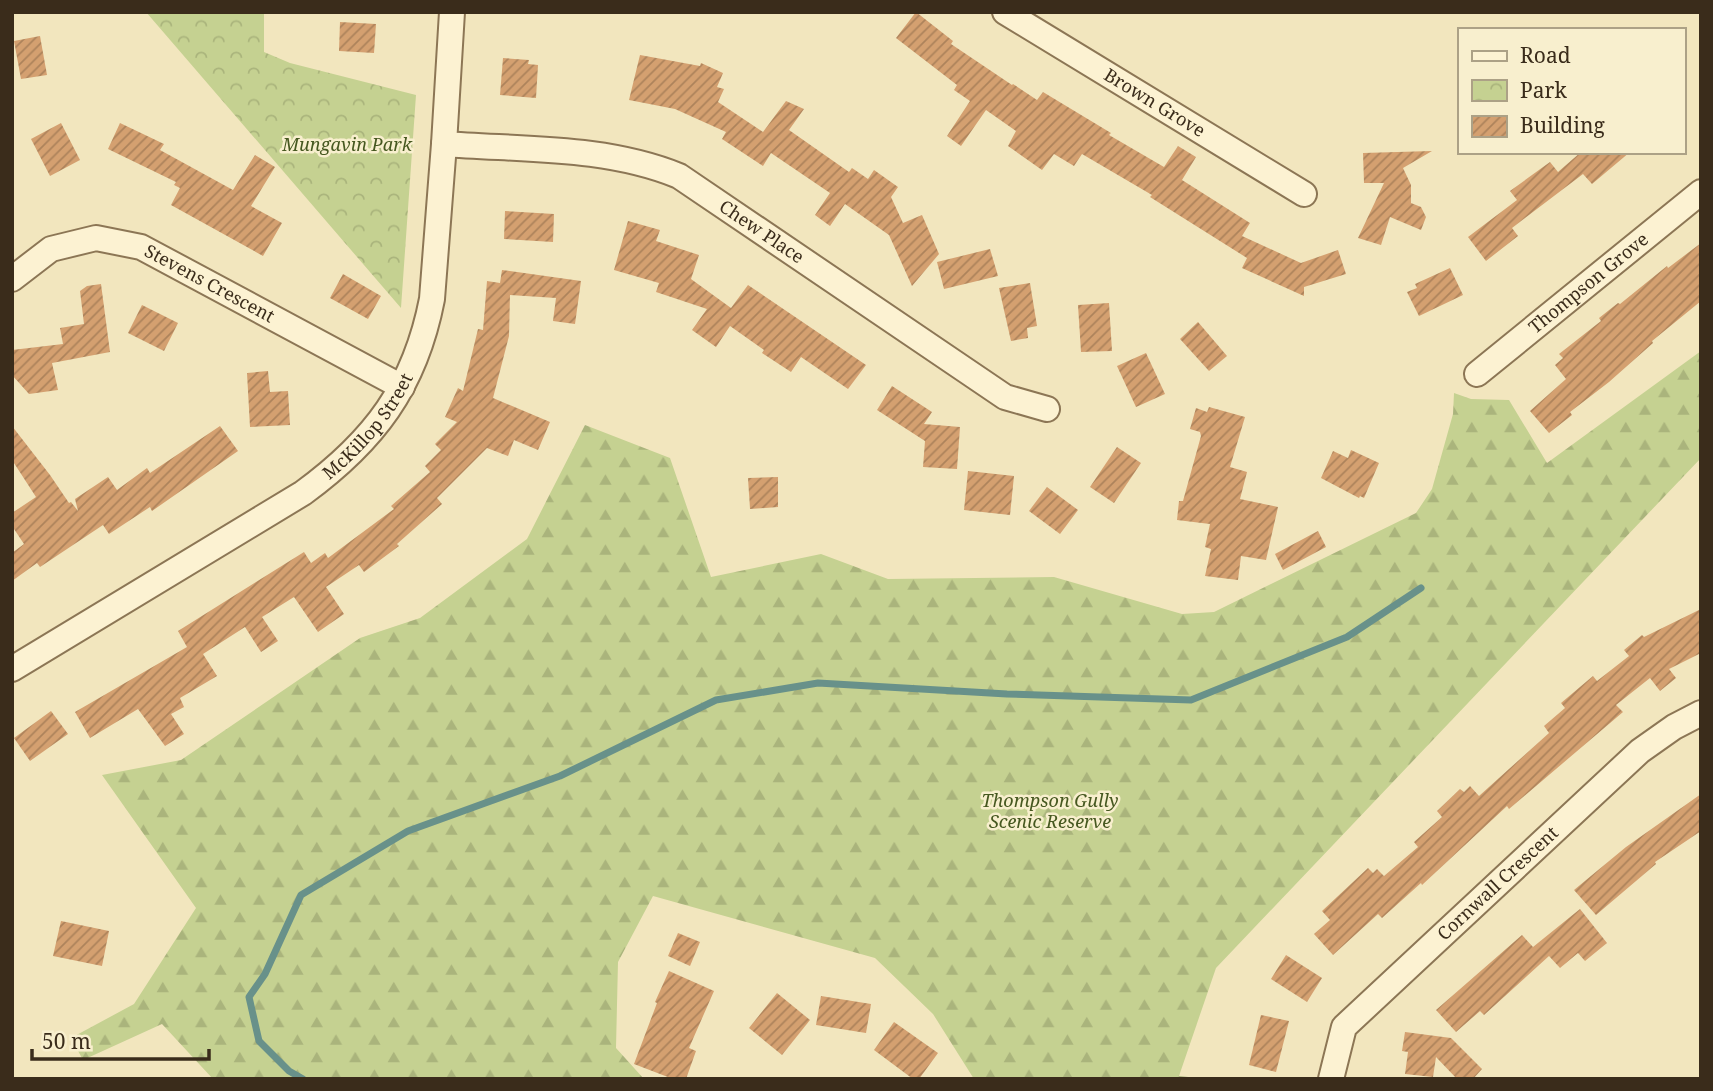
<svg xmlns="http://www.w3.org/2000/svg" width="1713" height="1091" viewBox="0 0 1713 1091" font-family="'Noto Serif',serif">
	<defs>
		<pattern id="forest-firs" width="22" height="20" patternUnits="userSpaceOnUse" patternTransform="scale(1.75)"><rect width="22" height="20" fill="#c5d191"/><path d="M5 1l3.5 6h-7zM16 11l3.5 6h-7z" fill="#aab47c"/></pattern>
		<pattern id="park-crowns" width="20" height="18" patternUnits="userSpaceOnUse" patternTransform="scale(1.75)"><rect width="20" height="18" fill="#c5d191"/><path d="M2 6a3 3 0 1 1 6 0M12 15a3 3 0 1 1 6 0" fill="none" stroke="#aab47c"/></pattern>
		<pattern id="building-hatch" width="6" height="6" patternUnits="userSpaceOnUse" patternTransform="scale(1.75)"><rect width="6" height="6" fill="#d4a070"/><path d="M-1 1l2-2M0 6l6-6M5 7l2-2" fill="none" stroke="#ad835b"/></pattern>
	</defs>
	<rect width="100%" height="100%" fill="#f2e6be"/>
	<polygon fill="url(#forest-firs)" points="1701,351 1701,458 1216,968 1179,1076 1208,1079 974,1079 933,1014 875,958 653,896 618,962 616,1048 644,1079 213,1079 162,1024 83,1060 71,1038 134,1004 196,908 102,775 181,760 360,638 420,618 527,539 585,425 670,458 711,577 821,554 888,579 1054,577 1182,614 1214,612 1416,513 1432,489 1453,414 1454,393 1471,399 1509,400 1547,463"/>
	<polygon fill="url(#park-crowns)" points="146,12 264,12 264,52 290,63 416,95 401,308"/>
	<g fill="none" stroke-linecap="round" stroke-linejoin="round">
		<polyline stroke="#68918a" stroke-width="7" points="303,1079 289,1071 259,1041 249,997 265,974 301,895 408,831 560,776 716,700 818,683 1007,694 1191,700 1347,637 1421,588"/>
	</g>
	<g fill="url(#building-hatch)">
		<polygon points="916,12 953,41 951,44 1012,85 1013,84 1037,100 1043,92 1111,133 1109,135 1164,167 1178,146 1196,157 1182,180 1250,223 1242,236 1301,263 1338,250 1346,274 1304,287 1304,296 1242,268 1247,258 1150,197 1152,195 1082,154 1074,166 1054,154 1042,170 1008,146 1016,131 986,110 961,146 947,136 970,101 954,90 957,85 896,38"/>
		<polygon points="340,22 376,24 374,53 339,51"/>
		<polygon points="40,36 47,75 21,79 14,41"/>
		<polygon points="640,55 700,66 701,63 723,73 717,87 724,89 718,102 763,132 786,101 804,109 789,130 849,172 852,168 868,179 874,170 898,187 891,197 903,223 922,215 939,254 912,286 889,235 845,204 830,226 815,215 830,193 771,153 763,166 722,139 726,132 675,109 629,100"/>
		<polygon points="503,58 529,60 528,64 538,65 536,98 500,95"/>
		<polygon points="61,123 80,160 50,176 31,139"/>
		<polygon points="120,123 164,144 160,150 233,190 255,155 275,167 251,206 282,223 263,256 171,205 180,188 174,185 176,182 108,149"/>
		<polygon points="1432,151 1403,168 1411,185 1411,203 1421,207 1426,217 1421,230 1390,217 1381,245 1358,238 1384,183 1364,183 1363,153"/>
		<polygon points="1581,152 1630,152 1592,184 1583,174 1512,228 1518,236 1486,261 1468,237 1517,200 1510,191 1550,162 1558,172"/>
		<polygon points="505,211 554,214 553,242 504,239"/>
		<polygon points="628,221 660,230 656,241 699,255 691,279 731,308 748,285 866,365 848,389 801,357 791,372 762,353 764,350 730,326 716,347 692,330 707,309 656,292 659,283 614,270"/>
		<polygon points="1701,243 1701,301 1652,341 1653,343 1609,382 1570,412 1572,415 1549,433 1530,411 1566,379 1555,365 1563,358 1559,354 1601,321 1599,318 1618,303 1620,304 1667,266 1668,268"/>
		<polygon points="990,249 998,276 944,289 937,262"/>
		<polygon points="1450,268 1463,295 1419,316 1407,292 1417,288 1415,284"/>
		<polygon points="502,270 581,281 575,324 553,321 556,298 510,295 509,336 493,398 550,422 538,450 514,440 508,456 487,448 437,498 442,504 397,544 399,546 364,572 359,565 326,587 344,614 318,632 294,597 262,617 278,641 261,652 245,627 203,654 217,676 180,698 184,707 171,714 184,734 165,746 138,709 90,738 75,712 187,647 178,631 304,552 311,563 325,553 328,558 394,509 391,506 430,472 425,466 441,450 435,444 457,422 445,417 458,388 463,391 478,329 483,330 487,281 500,283"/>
		<polygon points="343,274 381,296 368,319 330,298"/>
		<polygon points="1030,283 1037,326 1027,328 1028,338 1011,341 999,288"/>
		<polygon points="101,284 110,352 52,363 58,390 29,394 12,375 12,350 63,344 60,328 84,324 80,291 87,286"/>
		<polygon points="1109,303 1112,351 1081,352 1078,305"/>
		<polygon points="142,305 178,323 164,351 128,333"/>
		<polygon points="1198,322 1227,356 1209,371 1180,339"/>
		<polygon points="1146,353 1165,394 1136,407 1117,366"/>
		<polygon points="268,371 270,392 288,391 290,425 250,427 247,373"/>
		<polygon points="892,386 932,412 924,424 960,427 957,469 923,467 925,441 877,410"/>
		<polygon points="1209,407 1245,417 1230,467 1247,472 1240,499 1278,507 1266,560 1241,556 1238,580 1205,576 1211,549 1205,547 1210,524 1177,520 1179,501 1183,501 1201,436 1200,432 1190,429 1196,408 1207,412"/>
		<polygon points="12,426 50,475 69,503 71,502 78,511 75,499 108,477 117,490 147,468 150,473 220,426 238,451 152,511 150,507 109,534 103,525 40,567 37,563 12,581 12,553 24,544 12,526 12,513 36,497 12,460"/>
		<polygon points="1117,447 1141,463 1114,503 1090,487"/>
		<polygon points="1351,450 1379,463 1364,498 1360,496 1359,498 1321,478 1333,451 1348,458"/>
		<polygon points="968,471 1014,476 1010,515 964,510"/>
		<polygon points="778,477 778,507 750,509 748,478"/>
		<polygon points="1047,487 1078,510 1060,534 1029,511"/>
		<polygon points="1318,531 1326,547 1283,570 1275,554"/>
		<polygon points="1701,609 1701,653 1669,669 1676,678 1660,691 1650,678 1616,705 1623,712 1509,809 1507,806 1422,885 1421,883 1382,918 1378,914 1333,955 1314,934 1330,920 1322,911 1368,868 1373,873 1377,869 1384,876 1418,847 1414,842 1442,817 1437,811 1460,789 1464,792 1470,786 1479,796 1549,733 1544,726 1565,708 1561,703 1593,676 1597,681 1629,656 1624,650 1642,635 1644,637"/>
		<polygon points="51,711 68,734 30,761 14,738"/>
		<polygon points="1701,794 1701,831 1655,862 1656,864 1596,915 1574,890 1626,847"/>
		<polygon points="1580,909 1607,943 1585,961 1578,953 1560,968 1549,956 1484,1015 1480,1011 1456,1032 1436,1010 1522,935 1533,947"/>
		<polygon points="61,921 109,931 102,966 53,956"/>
		<polygon points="678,933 700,942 690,966 668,956"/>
		<polygon points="1286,955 1322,978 1307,1002 1271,979"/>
		<polygon points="669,971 714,991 689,1048 696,1051 686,1079 673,1079 634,1064 657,1003 655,1002"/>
		<polygon points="777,993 810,1020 782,1055 749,1028"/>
		<polygon points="821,996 871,1004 866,1033 816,1025"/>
		<polygon points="1261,1015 1289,1021 1276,1072 1249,1065"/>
		<polygon points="894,1022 938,1053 919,1079 913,1079 874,1050"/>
		<polygon points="1405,1032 1451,1038 1482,1069 1473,1079 1457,1079 1436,1057 1433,1077 1405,1074 1408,1052 1402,1051"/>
	</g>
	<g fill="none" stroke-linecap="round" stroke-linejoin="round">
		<g stroke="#8c7655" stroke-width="28">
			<g id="minor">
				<path id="s1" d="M1005,12L1304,194"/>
				<path id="s2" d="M444,144C523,150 606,146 679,176L1005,397L1047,409"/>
				<path id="s3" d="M12,279L51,249L96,238L141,247L402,387"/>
				<path id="s4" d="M1477,374L1701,192"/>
				<path id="s5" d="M12,669L303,493C374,441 415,387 432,299L444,144L452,12"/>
				<path id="s6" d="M1331,1079L1344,1027L1640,751L1674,727L1701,713"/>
			</g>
		</g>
		<use href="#minor" stroke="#fcf2d2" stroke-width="24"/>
	</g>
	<g text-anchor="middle" stroke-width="5" stroke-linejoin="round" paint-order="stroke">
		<g font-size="18" fill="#3a2c1b" stroke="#f8efce">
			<text dy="6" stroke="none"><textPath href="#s1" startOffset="175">Brown Grove</textPath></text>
			<text dy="6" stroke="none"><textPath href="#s2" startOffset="338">Chew Place</textPath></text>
			<text dy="6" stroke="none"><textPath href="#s4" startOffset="144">Thompson Grove</textPath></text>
			<text dy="6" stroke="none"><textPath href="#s3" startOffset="219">Stevens Crescent</textPath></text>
			<text dy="6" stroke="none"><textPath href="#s5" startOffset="434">McKillop Street</textPath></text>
			<text dy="6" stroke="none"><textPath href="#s6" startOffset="264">Cornwall Crescent</textPath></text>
		</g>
		<g font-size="18" font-style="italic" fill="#465820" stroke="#f8efce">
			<text x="347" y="151">Mungavin Park</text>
			<text x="1050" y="807">Thompson Gully<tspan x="1050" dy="21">Scenic Reserve</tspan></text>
		</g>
	</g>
	<rect width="1713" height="1091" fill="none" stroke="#3a2c1b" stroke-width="28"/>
	<rect x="1458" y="28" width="228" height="126" fill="#f8efce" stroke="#aca186" stroke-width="2"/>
	<rect x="1472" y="51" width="35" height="10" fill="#fcf2d2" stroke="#aca186" stroke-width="2"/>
	<text x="1520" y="63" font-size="21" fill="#3a2c1b">Road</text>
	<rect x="1472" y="80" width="35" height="21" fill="url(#park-crowns)" stroke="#aca186" stroke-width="2"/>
	<text x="1520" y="98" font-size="21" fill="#3a2c1b">Park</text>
	<rect x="1472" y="116" width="35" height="21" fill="url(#building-hatch)" stroke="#aca186" stroke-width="2"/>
	<text x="1520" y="133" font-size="21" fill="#3a2c1b">Building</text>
	<path d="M32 1049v10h177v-10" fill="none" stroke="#3a2c1b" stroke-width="3.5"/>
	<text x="42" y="1049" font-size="21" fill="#3a2c1b" stroke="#f8efce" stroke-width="5" paint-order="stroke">50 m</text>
</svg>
